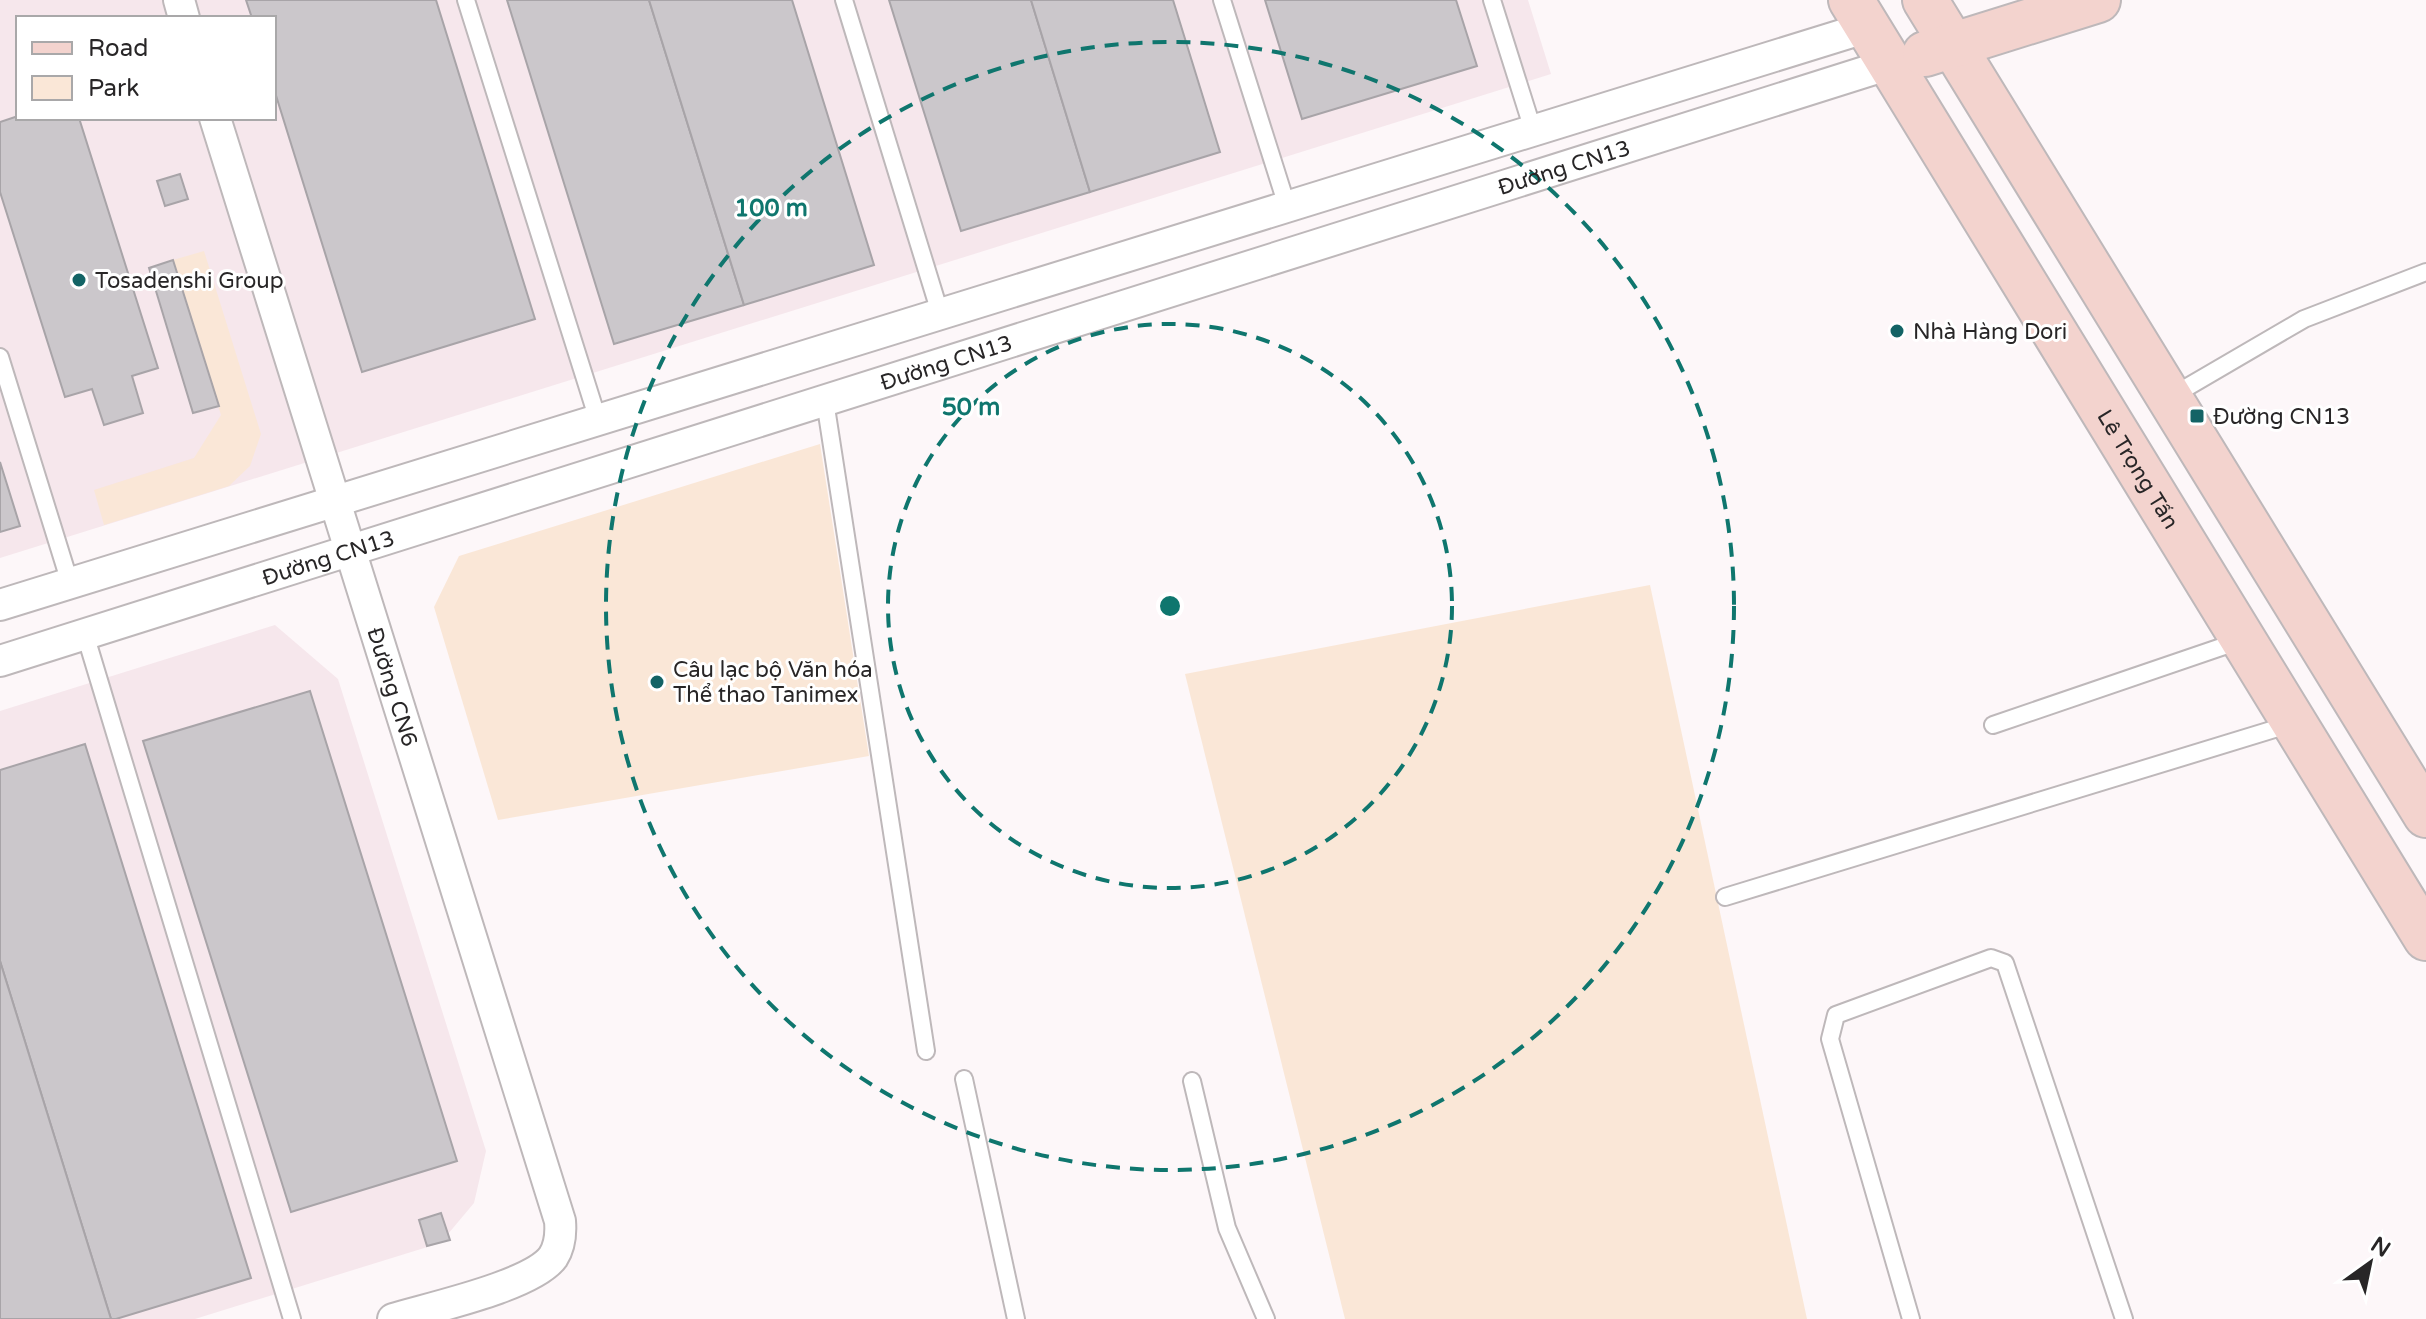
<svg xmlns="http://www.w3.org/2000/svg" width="2426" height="1319" viewBox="0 0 2426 1319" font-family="'Varela Round',sans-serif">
	<rect width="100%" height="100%" fill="#fdf7f9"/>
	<g fill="#f6e7ec" fill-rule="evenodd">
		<path d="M0,0H1528L1551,74L0,558ZM18,18H274V118H18Z"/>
		<polygon points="275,625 338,679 486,1151 474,1203 448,1234 450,1240 195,1319 0,1319 0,711"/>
	</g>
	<g fill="#fae7d7">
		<polygon points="204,251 261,434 250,466 229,486 104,525 94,490 194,458 221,415 173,260"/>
		<polygon points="820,444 869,756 498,820 434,607 459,556"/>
		<polygon points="1650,585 1807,1319 1345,1319 1185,674"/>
	</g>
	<g fill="#cbc7cb" stroke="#a8a4a8" stroke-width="2">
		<polygon points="246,0 436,0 535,319 362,372 274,89 274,18 252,18"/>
		<polygon points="507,0 649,0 744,305 614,344"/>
		<polygon points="649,0 792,0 874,265 744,305"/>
		<polygon points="889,0 1031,0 1090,192 961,231"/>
		<polygon points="1031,0 1173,0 1220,152 1090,192"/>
		<polygon points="1265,0 1456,0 1477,66 1302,119"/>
		<polygon points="18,116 79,118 158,368 132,376 143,413 104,425 92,389 65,397 0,192 0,122"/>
		<polygon points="180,174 188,199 165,206 157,181"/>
		<polygon points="173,260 219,406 193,413 149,268"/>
		<polygon points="0,462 20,526 0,532"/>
		<polygon points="310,691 457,1161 291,1212 143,741"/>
		<polygon points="85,744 251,1278 116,1319 111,1319 0,961 0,770"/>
		<polygon points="0,961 111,1319 0,1319"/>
		<polygon points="441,1213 450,1240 427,1246 419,1220"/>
	</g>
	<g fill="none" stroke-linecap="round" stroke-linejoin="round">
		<g stroke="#beb8ba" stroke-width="20">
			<g id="lane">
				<polyline points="466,0 598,420"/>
				<polyline points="844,0 940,313"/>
				<polyline points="1222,0 1287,206"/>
				<polyline points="1492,0 1533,130"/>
				<polyline points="0,357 70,583"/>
				<polyline points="2172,396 2304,319 2426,272"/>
				<polyline points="825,401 926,1051"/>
				<polyline points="85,634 292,1319"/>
				<polyline points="1993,725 2239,641"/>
				<polyline points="1725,897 2291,724"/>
				<polyline points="964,1079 1016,1319"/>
				<polyline points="1192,1081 1227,1228 1266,1319"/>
				<polyline points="1911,1319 1830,1039 1836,1015 1991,958 2005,963 2124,1319"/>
			</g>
		</g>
		<g stroke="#beb8ba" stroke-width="34">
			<g id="street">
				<polyline points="179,0 184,18"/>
				<path id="s1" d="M215,118L560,1221C561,1233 560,1246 553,1257C532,1286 429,1308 393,1319"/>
				<polyline points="0,605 1868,27"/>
				<path id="s2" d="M0,661L1890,64"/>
			</g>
		</g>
		<g stroke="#beb8ba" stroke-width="48">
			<g id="secondary">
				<path id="s3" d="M1851,0L2426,938"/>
				<polyline points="1925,0 2426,815"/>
				<polyline points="1925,54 2098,0"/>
			</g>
		</g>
		<use href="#lane" stroke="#fff" stroke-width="16"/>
		<use href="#street" stroke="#fff" stroke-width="30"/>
		<use href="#secondary" stroke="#f3d3ce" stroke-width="44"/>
	</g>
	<g fill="none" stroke="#0f766e" stroke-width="4" stroke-dasharray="14 10">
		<circle cx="1170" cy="606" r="282"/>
		<circle cx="1170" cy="606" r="564"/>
	</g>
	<g fill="#136365" stroke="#fff" stroke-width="3">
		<circle cx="79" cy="280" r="8"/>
		<circle cx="1897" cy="331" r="8"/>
		<rect x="2189" y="408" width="16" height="16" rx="4"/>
		<circle cx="657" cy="682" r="8"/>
	</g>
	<g text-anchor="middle" stroke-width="6" stroke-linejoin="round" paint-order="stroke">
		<g font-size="22" fill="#282627" stroke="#fff">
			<text dy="8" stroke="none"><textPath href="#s2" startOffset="1640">Đường CN13</textPath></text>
			<text dy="8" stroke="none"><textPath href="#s2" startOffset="992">Đường CN13</textPath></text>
			<text dy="8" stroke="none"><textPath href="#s3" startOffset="550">Lê Trọng Tấn</textPath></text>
			<text dy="8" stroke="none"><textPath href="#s2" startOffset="344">Đường CN13</textPath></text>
			<text dy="8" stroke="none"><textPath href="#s1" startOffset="596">Đường CN6</textPath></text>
		</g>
		<g font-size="22" fill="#282627" stroke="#fff" text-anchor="start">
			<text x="95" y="288">Tosadenshi Group</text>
			<text x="1913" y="339">Nhà Hàng Dori</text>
			<text x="2213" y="424">Đường CN13</text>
			<text x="673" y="677">Câu lạc bộ Văn hóa<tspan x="673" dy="25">Thể thao Tanimex</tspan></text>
		</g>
	</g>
	<circle cx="1170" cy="606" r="12" fill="#0f766e" stroke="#fff" stroke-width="4"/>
	<g font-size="24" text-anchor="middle" font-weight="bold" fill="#0f766e" stroke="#fff" stroke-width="6" stroke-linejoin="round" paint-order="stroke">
		<text x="771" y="216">100 m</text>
		<text x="971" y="415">50 m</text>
	</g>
	<rect x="16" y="16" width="260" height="104" fill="#ffffff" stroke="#a9a8a9" stroke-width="2"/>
	<rect x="32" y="42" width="40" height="12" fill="#f3d3ce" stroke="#a9a8a9" stroke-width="2"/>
	<text x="88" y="56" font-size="24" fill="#282627">Road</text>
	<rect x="32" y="76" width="40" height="24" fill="#fae7d7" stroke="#a9a8a9" stroke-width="2"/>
	<text x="88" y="96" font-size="24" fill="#282627">Park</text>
	<g transform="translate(2370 1263) rotate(33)" stroke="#ffffff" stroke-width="6" paint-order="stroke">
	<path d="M0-6L14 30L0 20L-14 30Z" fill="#282627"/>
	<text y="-12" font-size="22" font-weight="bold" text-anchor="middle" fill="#282627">N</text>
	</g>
</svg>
